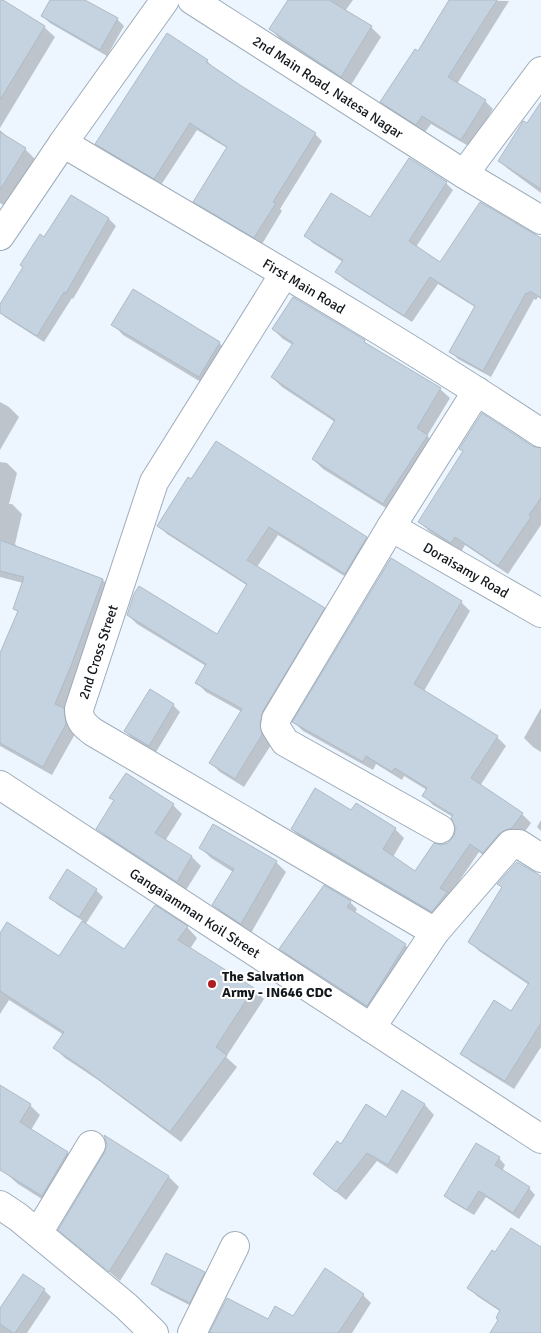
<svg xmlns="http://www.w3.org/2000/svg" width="541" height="1333" viewBox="0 0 541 1333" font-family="Signika,sans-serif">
	<rect width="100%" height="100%" fill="#edf5fe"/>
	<g fill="#0003">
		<polygon points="0,0 44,27 55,37 0,128"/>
		<polygon points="52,0 83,0 117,19 124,26 107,56 50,23 42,16"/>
		<polygon points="289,0 353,0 345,11 371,27 381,37 351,85 280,39 271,29"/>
		<polygon points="451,0 509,1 457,84 485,101 493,109 470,147 431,124 425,132 390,110 382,102 418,53"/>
		<polygon points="207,61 214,68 315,134 322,141 280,209 282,211 262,244 202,208 195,201 227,148 197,130 161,185 104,151 97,144"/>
		<polygon points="541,104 541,193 507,168 499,160 527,125"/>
		<polygon points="0,130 9,139 25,149 36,160 7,207 0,203"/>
		<polygon points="446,183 453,190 416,247 440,264 541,240 541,299 538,297 536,300 534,299 491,377 458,359 451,352 475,307 438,284 412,322 344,279 337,272 343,262 313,243 306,236 371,219"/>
		<polygon points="71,196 109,219 116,226 73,299 72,298 44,342 5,317 0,312 0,306"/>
		<polygon points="133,291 219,343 230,353 209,387 123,335 113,324"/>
		<polygon points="273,329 364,341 370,347 440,389 450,398 427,436 437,445 394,513 323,469 313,459 335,422 282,387 272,377 293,345 283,339"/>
		<polygon points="0,402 9,407 19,417 0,450"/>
		<polygon points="532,447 541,450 541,525 508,574 465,545 461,552 429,531 420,522"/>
		<polygon points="0,462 7,463 17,473 9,504 12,504 22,514 15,544 19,549 103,580 112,590 80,676 65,712 73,719 75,734 52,775 0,746 0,657 19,613 14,608 23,583 0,577"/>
		<polygon points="188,479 366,538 375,547 354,582 278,535 257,567 324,609 333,618 271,745 244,787 220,772 211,763 242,712 206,692 197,683 206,666 137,624 128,615 217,635 248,586 167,534 158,525"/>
		<polygon points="461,602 470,611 424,691 497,737 506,746 480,786 522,814 531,823 521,837 492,861 479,852 449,896 441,920 301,838 292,829 352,811 356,805 395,829 404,838 393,857 415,873 454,838 457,828 453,817 433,805 424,796 427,790 404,776 402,780 376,764 373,770 303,731 294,722"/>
		<polygon points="173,705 180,712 156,752 132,738 125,731"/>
		<polygon points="541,708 541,752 533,747 524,738"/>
		<polygon points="126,775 173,805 182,814 165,841 192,857 201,866 186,890 107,838 98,829 115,801 111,797"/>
		<polygon points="541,820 541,831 537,827"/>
		<polygon points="201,848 276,862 286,872 251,933 224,915 214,905 233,872 211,858"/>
		<polygon points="541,878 541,1047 514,1089 471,1062 462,1053 511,1012 529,985 479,951 470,942 503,888 498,884"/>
		<polygon points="96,890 103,897 85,925 124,950 187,927 197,938 190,949 253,989 264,999 226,1057 237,1067 181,1142 98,1080 65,1058 55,1048 64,1035 9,1000 0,1014 0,935 60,958 83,921 58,905 51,898"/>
		<polygon points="350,902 357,909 355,913 405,945 412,952 374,1012 288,956 281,949"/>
		<polygon points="0,1086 30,1105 40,1115 31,1130 68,1153 78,1164 53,1206 18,1184 0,1168"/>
		<polygon points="403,1092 425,1105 434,1115 397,1174 377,1161 346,1200 314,1174 341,1146 386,1118"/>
		<polygon points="499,1158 505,1165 502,1171 529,1188 535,1195 519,1219 486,1197 474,1215 452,1202 445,1196"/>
		<polygon points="168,1176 179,1187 120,1281 60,1230"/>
		<polygon points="541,1245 541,1333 492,1333 500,1320 501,1312 477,1296 469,1288 495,1254 540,1247"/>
		<polygon points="204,1273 211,1280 197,1309 160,1290 153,1283"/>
		<polygon points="24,1276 44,1290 51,1297 27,1333 0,1333 0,1311"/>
		<polygon points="363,1295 371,1303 352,1333 211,1333 294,1317"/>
	</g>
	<g fill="#c5d3e0" stroke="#adbbc8">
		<polygon points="0,0 3,0 45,26 0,100"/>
		<polygon points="50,0 85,0 118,18 100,50 41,16"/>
		<polygon points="288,0 329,0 372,26 341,77 269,29"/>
		<polygon points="449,0 497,0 448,77 486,100 461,140 422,116 416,125 380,102 415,49 418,51"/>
		<polygon points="167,33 208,60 206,62 240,85 316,133 273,202 276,203 254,238 193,202 227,147 190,123 154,179 95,144"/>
		<polygon points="541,102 541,189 498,161 522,123 523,121 527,123"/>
		<polygon points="0,132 26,148 0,190"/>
		<polygon points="409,158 447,182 409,241 440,262 480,202 541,238 541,298 530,291 528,294 526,293 483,371 449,352 475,306 430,277 404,316 335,272 343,260 304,236 331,193 370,217"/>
		<polygon points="71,195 109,218 66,293 64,292 37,336 0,313 0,304 23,267 20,265 40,234 44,237"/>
		<polygon points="133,289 220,342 199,377 111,325"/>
		<polygon points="293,297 365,340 364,342 441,388 417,428 428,435 383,504 312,459 335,420 271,377 293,343 272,329"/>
		<polygon points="482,413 532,446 541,448 541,498 529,515 531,517 498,566 455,537 451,543 418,522 463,451 459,449"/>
		<polygon points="216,441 367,537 345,574 269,527 247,560 325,608 263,711 260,724 262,735 235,779 209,763 242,709 195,683 206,664 127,615 134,594 139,586 217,634 247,584 157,526 188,477 191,479"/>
		<polygon points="0,540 103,579 71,666 55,704 64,708 66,724 43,767 0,743 0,653 18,611 13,609 24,577 0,571"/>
		<polygon points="391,558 462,601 414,684 498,736 471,778 523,813 512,828 505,830 499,834 483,853 470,844 440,888 447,892 432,912 291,829 315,788 351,810 356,803 396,828 383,849 415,871 434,843 441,845 448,843 454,836 456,828 451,818 453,815 422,796 427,788 395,768 392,772 366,756 363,762 292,722"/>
		<polygon points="150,689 174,704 149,746 124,731"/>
		<polygon points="126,773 174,804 155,833 192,856 177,882 96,829 114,800 109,798"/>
		<polygon points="213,824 277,861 241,924 212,905 234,869 199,848"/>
		<polygon points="517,862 541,876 541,1023 505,1081 460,1054 494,1000 511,1011 529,983 468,942 502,887 497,884"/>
		<polygon points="67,869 97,889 79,917 49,898"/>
		<polygon points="324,885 351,901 347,907 406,944 367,1006 279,949"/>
		<polygon points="155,905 188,926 178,940 254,988 216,1047 227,1055 170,1132 86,1070 53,1048 64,1032 0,991 0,933 7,922 59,956 82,921 124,949"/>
		<polygon points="0,1085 31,1104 20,1122 68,1152 42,1196 0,1170"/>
		<polygon points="402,1090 425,1104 388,1165 367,1153 336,1192 313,1174 337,1141 341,1144 366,1104 386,1117"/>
		<polygon points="104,1135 169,1176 109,1272 58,1230 104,1153 107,1145"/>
		<polygon points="476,1143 500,1157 495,1165 530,1187 513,1213 479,1191 467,1210 444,1196"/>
		<polygon points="511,1228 541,1247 541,1333 490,1333 498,1320 496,1318 500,1310 467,1288 492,1250 495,1252"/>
		<polygon points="166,1253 205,1272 190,1303 151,1284"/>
		<polygon points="325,1268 364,1294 338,1333 209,1333 227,1298 268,1319 275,1306 293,1316"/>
		<polygon points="23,1274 45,1289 15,1333 13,1333 0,1324 0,1308"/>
	</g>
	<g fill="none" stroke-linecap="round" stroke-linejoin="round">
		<g stroke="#9fadba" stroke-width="30">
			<g id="minor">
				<polyline points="192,0 464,174 541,220"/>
				<path d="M63,143C223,238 386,330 541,433"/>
				<polyline points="464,174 541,71"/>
				<polyline points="0,236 63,143 165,0"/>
				<path d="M284,274L154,482L79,709C79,721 84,725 93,732L435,932"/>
				<polyline points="391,527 541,613"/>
				<polyline points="0,785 541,1139"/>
				<polyline points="440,829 285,742 275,726 276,719 391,527 477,391"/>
				<polyline points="371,1028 435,932 511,844 519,844 541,858"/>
				<polyline points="0,1205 18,1217 126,1306 154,1333"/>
				<polyline points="38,1233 91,1145"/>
				<polyline points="192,1333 235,1246"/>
			</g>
		</g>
		<use href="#minor" stroke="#fff" stroke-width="28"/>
	</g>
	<circle fill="#af1d21" stroke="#fff" stroke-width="2" cx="212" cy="984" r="5"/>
	<g text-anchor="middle" stroke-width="4" stroke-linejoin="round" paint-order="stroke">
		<g font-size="14" fill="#13181c" stroke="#fff">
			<text transform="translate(328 87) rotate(33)" y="5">2nd Main Road, Natesa Nagar</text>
			<text transform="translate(304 286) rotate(31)" y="5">First Main Road</text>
			<text transform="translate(466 570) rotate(30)" y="5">Doraisamy Road</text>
			<text transform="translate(98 652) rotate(-72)" y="5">2nd Cross Street</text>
			<text transform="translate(195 913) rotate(33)" y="5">Gangaiamman Koil Street</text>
		</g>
		<g font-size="14" font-weight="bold" fill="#13181c" stroke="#fff" text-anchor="start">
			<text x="222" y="981">The Salvation<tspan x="222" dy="16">Army - IN646 CDC</tspan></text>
		</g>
	</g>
</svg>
